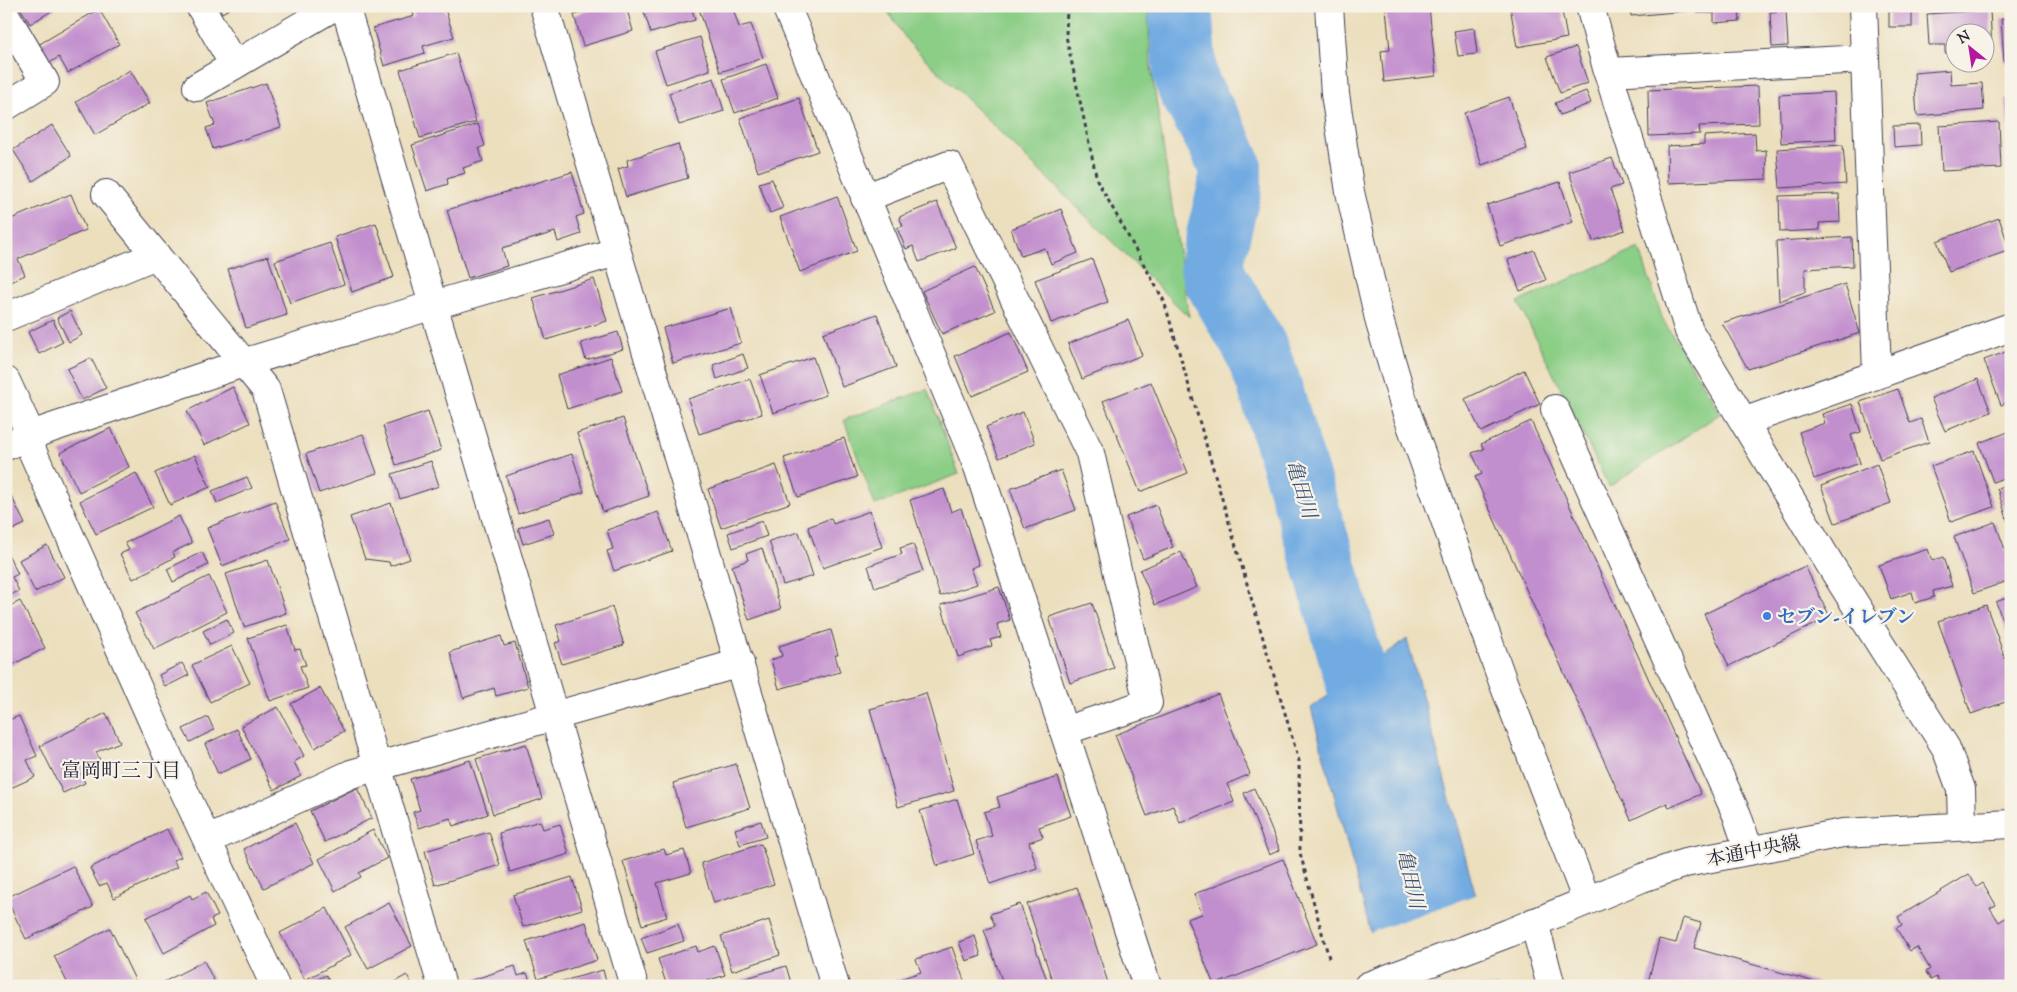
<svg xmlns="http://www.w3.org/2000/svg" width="2017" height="992" viewBox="0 0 2017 992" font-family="'Sorts Mill Goudy','Noto Serif JP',serif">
	<rect width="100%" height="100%" fill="#f7f3e8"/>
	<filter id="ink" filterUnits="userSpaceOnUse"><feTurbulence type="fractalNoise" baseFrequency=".02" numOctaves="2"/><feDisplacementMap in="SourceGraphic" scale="10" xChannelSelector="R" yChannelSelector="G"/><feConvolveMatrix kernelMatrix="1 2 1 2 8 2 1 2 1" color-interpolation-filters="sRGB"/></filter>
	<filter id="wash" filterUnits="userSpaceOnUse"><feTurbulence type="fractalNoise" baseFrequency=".0096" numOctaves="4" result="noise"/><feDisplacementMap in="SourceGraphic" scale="20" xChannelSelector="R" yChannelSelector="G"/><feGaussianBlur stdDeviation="1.12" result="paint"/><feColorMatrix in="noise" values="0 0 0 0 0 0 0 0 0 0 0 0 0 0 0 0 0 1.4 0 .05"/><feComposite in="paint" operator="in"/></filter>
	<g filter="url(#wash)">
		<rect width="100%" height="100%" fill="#ecdfbe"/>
		<g fill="#8bce86" stroke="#567860">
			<polygon points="884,6 1148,6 1151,66 1189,317 909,43"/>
			<polygon points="1639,248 1663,320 1721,413 1609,487 1518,302"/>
			<polygon points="927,389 959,474 875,505 844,420"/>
		</g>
		<polygon fill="#72abe2" stroke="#4a668e" points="1407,639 1500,986 1385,986 1311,708"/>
		<polygon fill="#ecdfbe" points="1478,894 1502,986 1382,986 1368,933"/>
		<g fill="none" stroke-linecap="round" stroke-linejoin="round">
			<polyline stroke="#72abe2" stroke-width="64" points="1180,6 1185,73 1189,87 1220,143 1230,166 1230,187 1214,252 1212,267 1216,280 1255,347 1268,381 1319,547 1380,761"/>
		</g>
		<g id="blocks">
			<g fill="#c28fce">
				<polygon points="19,6 60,6 30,24"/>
				<polygon points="218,6 234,6 222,13"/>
				<polygon points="411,6 444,6 454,37 423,46 425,53 384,66 373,28 414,16"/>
				<polygon points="602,6 626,6 633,31 583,46 574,15"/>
				<polygon points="642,6 691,6 695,20 651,33"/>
				<polygon points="698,6 732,6 739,27 751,24 763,58 720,72"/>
				<polygon points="1413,6 1429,6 1436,76 1384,82 1381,51 1390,50 1386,9"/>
				<polygon points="1510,6 1561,6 1567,38 1517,47"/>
				<polygon points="1630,6 1687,6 1687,11 1631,16"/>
				<polygon points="1696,6 1763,6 1763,9 1739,11 1740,21 1714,23 1714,13 1697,13"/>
				<polygon points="99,9 119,44 68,73 59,57 49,63 38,45"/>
				<polygon points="1990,10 1992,51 1984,51 1984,32 1954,32 1954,53 1945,53 1945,45 1929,45 1927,14"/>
				<polygon points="1786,11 1788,46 1772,47 1770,12"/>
				<rect x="1889" y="11" width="23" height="16"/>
				<polygon points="2011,18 2011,62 2004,62 2001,19"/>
				<polygon points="1474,28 1477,54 1458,56 1454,31"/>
				<polygon points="700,37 710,70 666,84 655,51"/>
				<polygon points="1576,47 1588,83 1560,93 1547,57"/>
				<polygon points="456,53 476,122 420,138 400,70"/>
				<polygon points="766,64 778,98 735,113 723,79"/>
				<polygon points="130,70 150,103 95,135 76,102"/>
				<polygon points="1950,70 1951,85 1982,83 1984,110 1917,116 1914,73"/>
				<polygon points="714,78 724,111 679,125 669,93"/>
				<polygon points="266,83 281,127 213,149 206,128 215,125 207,103"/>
				<polygon points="1758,86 1759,124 1699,126 1700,134 1649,136 1648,90"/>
				<polygon points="1586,91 1591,103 1560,115 1555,103"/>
				<polygon points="1834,92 1836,140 1781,143 1779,95"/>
				<polygon points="1509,97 1527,149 1482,165 1464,113"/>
				<polygon points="2011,97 2011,127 2008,127 2006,98"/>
				<polygon points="799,98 818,151 758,172 740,118"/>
				<polygon points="1999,122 2001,168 1942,171 1939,126"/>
				<polygon points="478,124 485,146 479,148 483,161 463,168 465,173 447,179 448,184 427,191 412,145"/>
				<polygon points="52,125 71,156 33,181 13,150"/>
				<polygon points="1920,125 1921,145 1894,147 1893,126"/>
				<polygon points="1755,133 1756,151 1766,150 1767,179 1668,183 1667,146 1704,144 1704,136"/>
				<polygon points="678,144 688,178 626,197 618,169 628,166 627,160"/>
				<polygon points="1843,145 1846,184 1780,188 1777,149"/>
				<polygon points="1612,158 1622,185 1610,189 1625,230 1593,241 1569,172"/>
				<polygon points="572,172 584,214 576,217 581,234 558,242 555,232 502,248 507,266 468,278 447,210"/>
				<polygon points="772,179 783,208 770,213 759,183"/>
				<polygon points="1560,182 1573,222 1500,246 1487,205"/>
				<polygon points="71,194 86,230 18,259 25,275 6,284 6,221"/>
				<polygon points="1839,194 1840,222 1819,223 1820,230 1780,232 1779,196"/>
				<polygon points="837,196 857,251 800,272 780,217"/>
				<polygon points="937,202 956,248 919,262 913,246 906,249 897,228 903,226 899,217"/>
				<polygon points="1061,209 1078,253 1051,264 1045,248 1021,256 1011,229"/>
				<polygon points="1999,218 2010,250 1949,272 1937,241"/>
				<polygon points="376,223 394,277 352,292 335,237"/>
				<polygon points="1852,237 1853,266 1805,269 1805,292 1779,301 1776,241"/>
				<polygon points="330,243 344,284 290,303 275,261"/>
				<polygon points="1534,250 1546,280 1520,291 1508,260"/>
				<polygon points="268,256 287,315 246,328 228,269"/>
				<polygon points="1092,259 1108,302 1051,323 1035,280"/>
				<polygon points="975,267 995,311 942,334 922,291"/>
				<polygon points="594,279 607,321 546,340 533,298"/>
				<polygon points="1845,284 1860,333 1748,369 1722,323"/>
				<polygon points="731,308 741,343 673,363 663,328"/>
				<polygon points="70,311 82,335 69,342 57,318"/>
				<polygon points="877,314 896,367 842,387 823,333"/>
				<polygon points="53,320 63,342 39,354 28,332"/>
				<polygon points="1128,320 1142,355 1082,379 1068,344"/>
				<polygon points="618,332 623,349 586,360 581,343"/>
				<polygon points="1011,332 1028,372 972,396 955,356"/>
				<polygon points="2011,350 2011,401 2001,405 1984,360"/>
				<polygon points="743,354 748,368 717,379 713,365"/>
				<polygon points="611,357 622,391 567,409 557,375"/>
				<polygon points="813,357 826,395 773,413 760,375"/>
				<polygon points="91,358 106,388 82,400 67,369"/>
				<polygon points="1524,370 1540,404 1481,432 1465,399"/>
				<polygon points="750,379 762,414 699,434 688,399"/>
				<polygon points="1978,379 1991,412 1945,431 1931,398"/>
				<polygon points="1151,382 1188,473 1140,492 1103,401"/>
				<polygon points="233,387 250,423 204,445 187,411"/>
				<polygon points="1898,389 1910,423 1921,419 1929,442 1880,459 1860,402"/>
				<polygon points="1852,404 1861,432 1851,435 1860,463 1814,479 1799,432 1825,423 1822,414"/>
				<polygon points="428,411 441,450 396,465 383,426"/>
				<polygon points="1023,412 1035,443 999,458 986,427"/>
				<polygon points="623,418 649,496 603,512 577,433"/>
				<polygon points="1531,421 1701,794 1669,808 1667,803 1631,820 1475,477 1482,474 1472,453 1484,449 1481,444"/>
				<polygon points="111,428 129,467 79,492 60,453"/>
				<polygon points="2011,431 2011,475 1993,482 1979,443"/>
				<polygon points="363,434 377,473 319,493 306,454"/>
				<polygon points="844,438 857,477 798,497 784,458"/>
				<polygon points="1974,451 1994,507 1951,522 1931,466"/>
				<polygon points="572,454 584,492 518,514 506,476"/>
				<polygon points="195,455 210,487 170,505 155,473"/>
				<polygon points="431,461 439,486 400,499 392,474"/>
				<polygon points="1877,464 1891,503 1835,523 1821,486"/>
				<polygon points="776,465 790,503 721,528 708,489"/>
				<polygon points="1061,470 1076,510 1025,529 1010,489"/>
				<polygon points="136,473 153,507 96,534 80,501"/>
				<polygon points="247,477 252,488 217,503 212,491"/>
				<polygon points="2011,484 2011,524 2009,525 1997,488"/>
				<polygon points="6,485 25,524 6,533"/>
				<polygon points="944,489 951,512 961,508 979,565 971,568 977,584 940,596 910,500"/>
				<polygon points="275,501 290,539 222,566 207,528"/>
				<polygon points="391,503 410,559 390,566 389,562 365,559 350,517"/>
				<polygon points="1156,505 1173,547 1143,559 1126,517"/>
				<polygon points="870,511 882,547 823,568 808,527 831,518 833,524"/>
				<polygon points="658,512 672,551 614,571 607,551 613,549 607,530"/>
				<polygon points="179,516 192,543 173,552 175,557 133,579 120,554 129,550 125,543"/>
				<polygon points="549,518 554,534 523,544 518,528"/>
				<polygon points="762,521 767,536 733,548 728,533"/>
				<polygon points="1995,522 2011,566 2011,580 1974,593 1954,537"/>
				<polygon points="799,532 813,576 783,585 769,541"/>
				<polygon points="913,544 923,571 875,588 868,566 902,554 900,548"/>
				<polygon points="47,545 64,577 35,592 19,560"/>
				<polygon points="762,548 781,609 749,620 732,566 748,560 746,554"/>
				<polygon points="1928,549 1932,561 1943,557 1952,586 1933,591 1934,597 1915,603 1912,592 1891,599 1879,565"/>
				<polygon points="6,550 18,574 12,577 19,591 6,597"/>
				<polygon points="202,552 208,565 173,582 167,569"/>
				<polygon points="1181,552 1197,587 1155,605 1140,570"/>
				<polygon points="268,560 286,613 244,627 226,574"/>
				<polygon points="1805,566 1830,617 1729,666 1704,614"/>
				<polygon points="209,576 227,612 154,649 135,613"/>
				<polygon points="999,587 1010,620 997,624 1001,637 990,640 992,646 958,657 941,605"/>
				<polygon points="2011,596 2011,643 2010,643 1996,602"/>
				<polygon points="20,601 45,648 6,668 6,608"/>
				<polygon points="1092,603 1114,668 1070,683 1049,617"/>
				<polygon points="1986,605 2011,675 2011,700 1971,714 1938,621"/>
				<polygon points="612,607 624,645 562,664 555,643 561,641 556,625"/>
				<polygon points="227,619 234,633 210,645 203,631"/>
				<polygon points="287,625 295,650 300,649 306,665 300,666 308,688 270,701 248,638"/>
				<polygon points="831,630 838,655 835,655 840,672 779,689 771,660 782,656 779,646"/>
				<polygon points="501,636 504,646 515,643 528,687 496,696 494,688 463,698 450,652"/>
				<polygon points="232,646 250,683 210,702 192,665"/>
				<polygon points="182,663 189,675 165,687 159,675"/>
				<polygon points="320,688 344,731 315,748 291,704"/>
				<polygon points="926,693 954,791 898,807 870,709"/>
				<polygon points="1218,694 1250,774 1227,784 1234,802 1180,823 1173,806 1147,816 1115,735"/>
				<polygon points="278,707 304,756 294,762 301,776 274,790 241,726"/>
				<polygon points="106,713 120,742 96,752 101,762 80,772 85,783 63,793 40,746"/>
				<polygon points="19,716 37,756 27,760 35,777 6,790 6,721"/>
				<polygon points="208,717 214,730 190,742 183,729"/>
				<polygon points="237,729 251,759 218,774 205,744"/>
				<polygon points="526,744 542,799 493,814 476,759"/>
				<polygon points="470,760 488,814 453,826 450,818 419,828 413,812 420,810 410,779"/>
				<polygon points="736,764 750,808 686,827 673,783"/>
				<polygon points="1058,777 1071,816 1039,827 1043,837 1029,842 1037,868 990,884 976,841 992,836 984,812 1000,807 997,797"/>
				<polygon points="357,788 372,818 325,842 310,811"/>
				<polygon points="1254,788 1280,850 1269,855 1244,793"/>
				<polygon points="957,799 974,854 937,866 920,811"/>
				<polygon points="540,821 543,829 560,824 569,854 510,872 499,833"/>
				<polygon points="761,821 766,837 740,845 735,829"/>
				<polygon points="295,823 314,863 264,888 244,849"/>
				<polygon points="167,829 181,857 173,860 177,867 114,898 107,883 99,886 90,868"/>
				<polygon points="373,830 387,858 359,873 361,877 335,891 319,859"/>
				<polygon points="489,832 500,865 435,885 425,851"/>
				<polygon points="761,844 774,884 714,903 701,863"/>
				<polygon points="664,849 666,855 684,850 691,873 657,883 667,917 642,925 623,861"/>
				<polygon points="1283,859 1317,944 1214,985 1187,919 1202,914 1194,894"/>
				<polygon points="73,866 93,907 26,939 6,898"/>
				<polygon points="1969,874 1977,887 1983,883 1996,905 1990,908 1999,922 2011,914 2011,932 2009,934 2011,937 2011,986 1941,986 1936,977 1931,980 1926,972 1930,969 1917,947 1910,951 1896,928 1902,925 1898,917"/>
				<polygon points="572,877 582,909 523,927 513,895"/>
				<polygon points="1077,887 1109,986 1054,986 1027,904"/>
				<polygon points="206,892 218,916 211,919 214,926 164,953 146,918 190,895 192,899"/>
				<polygon points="389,903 412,946 368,969 345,927"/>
				<polygon points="1020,904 1048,983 1042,986 1004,986 984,930 995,926 990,914"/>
				<polygon points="327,908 351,955 305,980 280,933"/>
				<polygon points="1683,918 1701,923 1694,948 1829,986 1647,986 1659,939 1676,943"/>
				<polygon points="769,920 780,955 732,971 721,936"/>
				<polygon points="586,922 597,960 538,979 526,941"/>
				<polygon points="678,924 684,941 647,953 641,938"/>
				<polygon points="110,928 138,986 69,986 54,956"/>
				<polygon points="975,936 981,956 966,961 959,942"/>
				<polygon points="696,946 698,952 715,946 725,975 692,986 667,986 658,959"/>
				<polygon points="952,947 966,986 890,986 888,983 921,972 916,959"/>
				<polygon points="204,961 216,985 214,986 156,986"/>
				<polygon points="515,966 518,976 527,973 532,986 464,986 463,983"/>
				<polygon points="786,966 792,986 742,986 740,980"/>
				<polygon points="603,970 607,986 548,986 548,985"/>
				<polygon points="326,975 332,986 305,986"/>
				<polygon points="407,975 413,986 387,986"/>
			</g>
		</g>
	</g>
	<g filter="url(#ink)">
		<use href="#blocks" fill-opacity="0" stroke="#403e4f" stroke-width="1"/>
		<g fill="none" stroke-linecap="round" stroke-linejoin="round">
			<g stroke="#403e4f" stroke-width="30">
				<g id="minor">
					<polyline points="200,6 234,65"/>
					<polyline points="345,6 634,986"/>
					<polyline points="544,6 835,986"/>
					<polyline points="786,6 978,467 1147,986"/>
					<polyline points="1329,6 1335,94 1350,192 1380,323 1406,411 1503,682 1587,901"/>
					<polyline points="1590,6 1608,72 1689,331 1831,566 1946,748 1961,789 1962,826"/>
					<polyline points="1863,6 1877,373"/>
					<polyline points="6,16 45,82 6,106"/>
					<polyline points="1608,72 1865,59"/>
					<polyline points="197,87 335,6"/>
					<polyline points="106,194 266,390 442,986"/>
					<polyline points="865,198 949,165 1090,453 1148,703 1064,731"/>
					<polyline points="6,317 156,255"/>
					<polyline points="6,381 31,435"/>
					<polyline points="1555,409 1737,815 1749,851"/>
					<polyline points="1746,421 2011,327"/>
					<polyline points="26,437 172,765 275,986"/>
					<polyline points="6,446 31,435 243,363 434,305 616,252"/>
					<polyline points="208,840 351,774 740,663"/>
					<polyline points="1534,922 1551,986"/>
					<polyline points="1368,986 1509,933 1642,878 1685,863 1843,833 2011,824"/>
				</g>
			</g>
			<polyline stroke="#403e4f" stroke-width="3" stroke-dasharray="4 4" stroke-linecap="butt" points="1067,6 1066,36 1097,180 1164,301 1299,761 1300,853 1329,958"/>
			<use href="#minor" stroke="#fff" stroke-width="28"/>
		</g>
	</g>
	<circle fill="#3f7fe0" stroke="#f7f3e8" stroke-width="2" cx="1767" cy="616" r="5"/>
	<g text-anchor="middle" stroke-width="4.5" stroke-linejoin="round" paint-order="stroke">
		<g font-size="19" font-weight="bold" fill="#366cbe" stroke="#f7f3e8" text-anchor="start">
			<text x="1777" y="623">セブン-イレブン</text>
		</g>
		<g font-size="19" fill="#22223b" stroke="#f7f3e8">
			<text transform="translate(1753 850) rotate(-11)" y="7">本通中央線</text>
		</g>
		<g font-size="20" font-style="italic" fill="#3e5275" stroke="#f7f3e8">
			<text transform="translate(1302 489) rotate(73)" y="7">亀田川</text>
			<text transform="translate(1411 879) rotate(77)" y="7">亀田川</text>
		</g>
		<g font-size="20" fill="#22223b" stroke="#f7f3e8">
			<text x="121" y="777">富岡町三丁目</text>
		</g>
	</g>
	<rect width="2017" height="992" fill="none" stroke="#f7f3e8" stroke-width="25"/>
	<g transform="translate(1970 48) rotate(330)"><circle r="24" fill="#f7f3e8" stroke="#a29fa3"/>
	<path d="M0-4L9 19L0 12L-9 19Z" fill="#b5179e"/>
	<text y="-8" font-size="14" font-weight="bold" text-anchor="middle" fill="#22223b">N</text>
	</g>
</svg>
